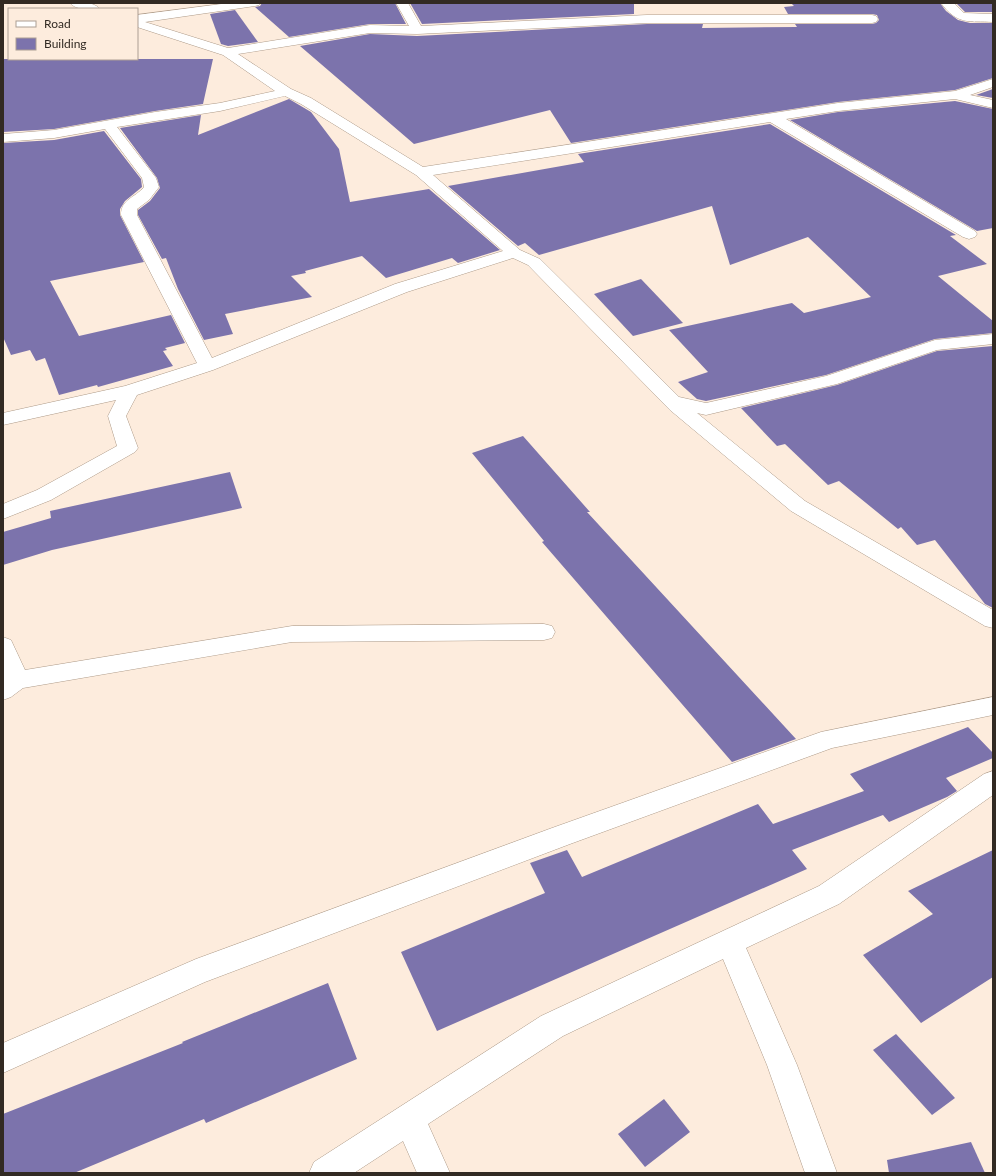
<svg xmlns="http://www.w3.org/2000/svg" width="996" height="1176" viewBox="0 0 996 1176" font-family="Lato,sans-serif">
	<rect width="100%" height="100%" fill="#fdecdd"/>
	<g fill="#7c73ac">
		<polygon points="262,3 395,3 406,24 370,24 289,37 255,7 260,6"/>
		<polygon points="410,3 634,3 634,14 422,24"/>
		<polygon points="791,3 940,3 946,11 958,20 970,23 993,23 993,78 955,90 838,102 571,143 550,110 414,144 300,46 370,34 417,36 647,24 703,24 702,28 797,27 795,24 872,24 876,23 879,20 877,15 872,14 788,14 784,7 794,6"/>
		<polygon points="956,3 993,3 993,12 965,12"/>
		<polygon points="235,10 258,42 228,46 221,44 210,14"/>
		<polygon points="3,59 213,59 203,104 155,111 54,129 3,132"/>
		<polygon points="993,89 993,98 976,95"/>
		<polygon points="289,99 311,112 339,149 350,202 429,189 500,250 458,263 452,258 386,278 362,256 305,271 306,273 291,276 312,297 225,314 233,334 204,340 178,289 166,258 162,259 138,215 138,210 150,201 160,188 157,178 120,128 201,115 198,135"/>
		<polygon points="955,101 993,109 993,228 977,231 790,120 838,112"/>
		<polygon points="770,124 956,235 950,236 987,264 938,276 993,321 993,333 935,339 826,375 706,401 697,399 678,382 708,372 669,330 792,303 804,313 871,297 808,237 730,265 712,206 539,255 525,243 518,246 448,186 584,162 578,154"/>
		<polygon points="104,131 141,179 142,187 125,201 120,209 120,215 144,262 50,281 79,336 171,315 185,343 165,348 167,350 163,351 173,366 98,387 97,385 59,395 45,358 36,361 30,350 11,355 3,337 3,143 54,140"/>
		<polygon points="641,279 683,323 633,336 594,294"/>
		<polygon points="993,346 993,608 985,604 935,540 917,545 901,527 898,529 839,481 828,485 785,444 777,446 741,408 837,385 937,351"/>
		<polygon points="523,436 590,512 587,512 796,739 732,762 542,542 544,541 472,453"/>
		<polygon points="230,472 242,508 52,550 3,565 3,532 51,518 50,511"/>
		<polygon points="968,727 993,753 993,758 946,778 957,791 947,797 889,822 883,815 792,850 807,869 437,1031 401,952 545,893 530,863 567,850 582,877 758,804 773,824 864,791 850,774"/>
		<polygon points="993,850 993,977 921,1023 863,955 933,914 908,891"/>
		<polygon points="328,983 357,1059 206,1123 204,1119 74,1173 3,1173 3,1114 183,1043 182,1042"/>
		<polygon points="896,1034 955,1098 932,1115 873,1050"/>
		<polygon points="664,1099 690,1132 645,1167 618,1134"/>
		<polygon points="971,1142 985,1173 889,1173 887,1160"/>
	</g>
	<g fill="none" stroke-linecap="round" stroke-linejoin="round">
		<g stroke="#ad9a88" stroke-width="1">
			<g id="minor">
				<path d="M70,3C80,3 93,1 100,9C90,9 77,11 70,3Z"/>
				<path d="M229,3H261L259,5L255,6L145,22L228,48L370,25L409,26L396,3H408L421,26L647,15H872L876,16L878,19L876,22L872,23H647L417,34L370,33L238,54L291,89L311,98L423,167L838,103L955,91L993,79V87L970,95L993,100V108L955,99L838,111L786,119L975,231L977,234L975,237L969,239L963,237L770,122L433,175L520,250L540,259L679,397L706,403L826,376L935,340L993,334V344L937,350L837,384L706,415L697,413L805,501L993,610V628L985,626L791,511L670,410L528,265L513,258L407,292L213,370L137,395L126,416L138,448L135,452L51,500L3,519V504L37,490L117,446L108,416L116,400L3,425V413L125,386L197,363L121,215C121,199 135,198 144,187L142,178L105,129L54,138L3,142V134L54,130L155,112L220,103L275,91L223,55L137,27V15ZM285,96L301,104L416,175L503,251L395,284L212,358L137,215V209L149,200L159,187L156,178L117,127L220,111Z"/>
				<path d="M941,3H954L964,13L993,14V22C969,21 957,25 941,3Z"/>
				<polygon points="544,624 552,626 555,632 552,638 544,640 292,642 23,688 11,697 3,700 3,637 11,640 25,670 292,626"/>
				<polygon points="993,697 993,715 832,748 570,844 205,982 3,1073 3,1043 196,959 552,828 821,732"/>
				<polygon points="993,771 993,795 839,904 746,948 797,1065 837,1173 805,1173 767,1065 723,959 563,1036 428,1124 450,1173 417,1173 403,1141 354,1173 309,1173 314,1162 541,1016 819,886 984,774"/>
			</g>
		</g>
		<use href="#minor" fill="#fff" fill-rule="evenodd"/>
	</g>
	<rect width="996" height="1176" fill="none" stroke="#322a23" stroke-width="8"/>
	<rect x="8" y="8" width="130" height="52" fill="#fdecdd" stroke="#ac9e93"/>
	<rect x="16" y="21" width="20" height="6" fill="#ffffff" stroke="#ac9e93"/>
	<text x="44" y="28" font-size="12" fill="#322a23">Road</text>
	<rect x="16" y="38" width="20" height="12" fill="#7c73ac" stroke="#ac9e93"/>
	<text x="44" y="48" font-size="12" fill="#322a23">Building</text>
</svg>
